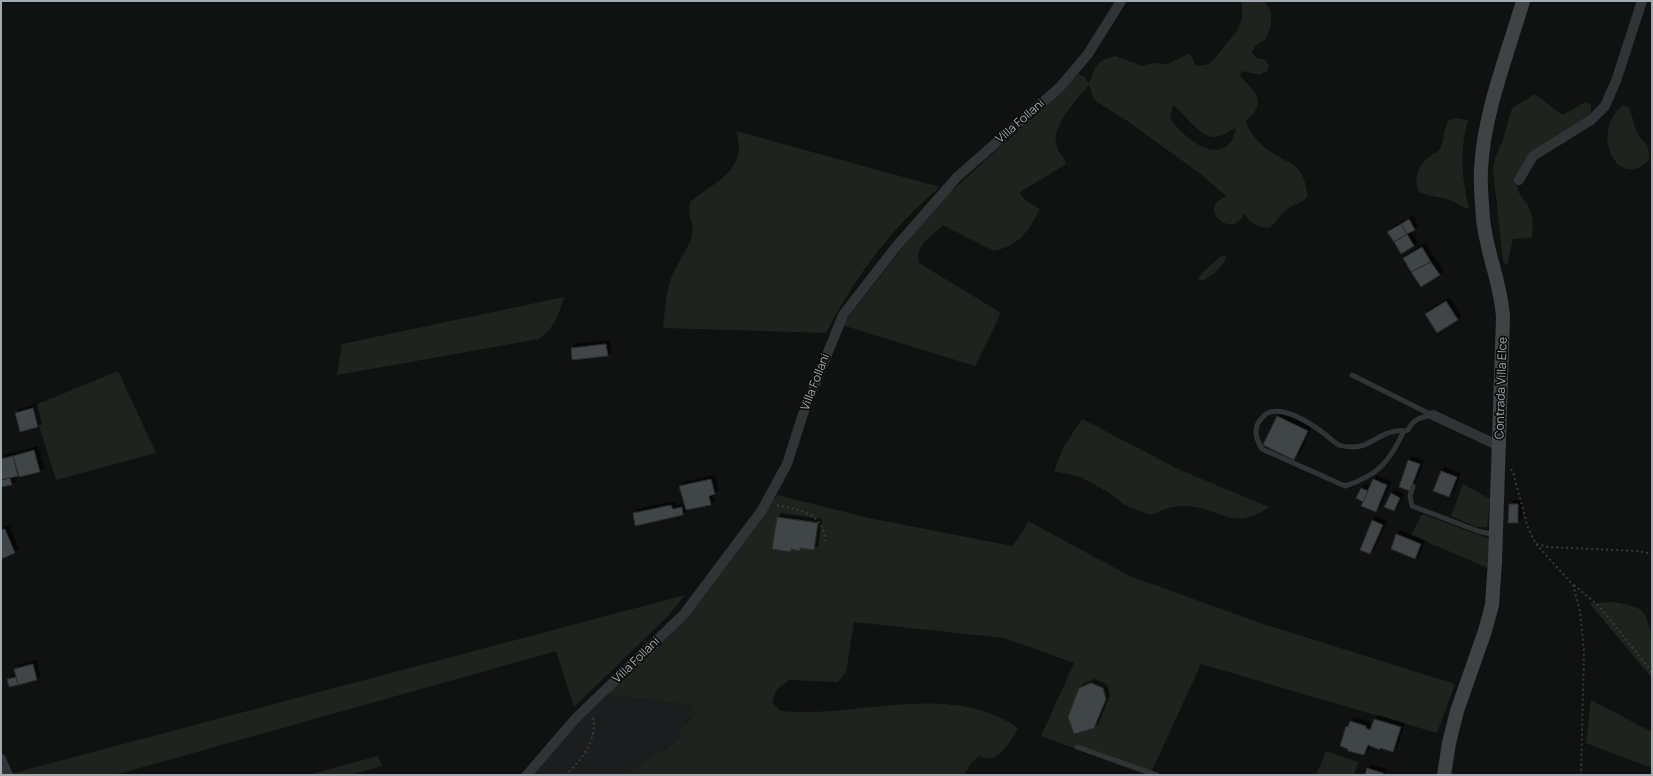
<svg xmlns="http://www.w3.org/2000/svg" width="1653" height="776" viewBox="0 0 1653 776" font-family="Manrope,sans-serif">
	<defs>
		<filter id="shadow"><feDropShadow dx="3.5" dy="-3.5" stdDeviation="0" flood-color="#0009"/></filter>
	</defs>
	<rect width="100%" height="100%" fill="#101111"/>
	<polygon fill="#1c1d1e" points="607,694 694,706 695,713 684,725 683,737 624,775 534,775 572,729"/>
	<g fill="#1e241d" fill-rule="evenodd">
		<path d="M1242,1H1264C1275,13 1272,26 1266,39L1256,45L1252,52L1256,58L1266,60L1269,66L1267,71L1260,75L1242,71L1240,76C1256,92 1268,102 1246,121C1251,138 1266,150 1281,158C1288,162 1296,165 1301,173C1305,180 1306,188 1308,196C1302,204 1294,204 1287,209C1280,214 1276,223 1269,228C1256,227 1252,224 1244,214C1233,238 1203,214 1218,201C1220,199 1224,198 1226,196L1198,172L1123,118L1094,100L1089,85C1077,99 1049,128 1057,147C1059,153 1064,157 1066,164L1019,193L1025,200L1040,209C1026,234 1022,243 994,251L943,225C931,239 915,242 919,263L1001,313L975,366L842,325L914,233L944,198L1066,87L1078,74L1085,77L1089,84L1096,66L1103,60L1115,56L1142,66L1155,63L1168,64L1190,53L1196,66L1209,64L1220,52L1237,31L1242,19ZM1173,105C1185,114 1197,134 1212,137C1220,138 1229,131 1236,128C1234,134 1233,141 1228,145C1209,161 1180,133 1170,118Z"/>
		<path d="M1535,94L1562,115L1586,102L1591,105V111L1587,118L1558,135L1517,181C1517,198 1525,197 1530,210C1533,218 1534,230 1531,238L1513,239L1507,266L1503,261L1493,170L1495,158L1503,140L1512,108Z"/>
		<path d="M1623,105L1629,108C1633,116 1633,124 1637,132C1644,146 1650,140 1649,160C1619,192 1588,134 1623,105Z"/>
		<path d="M1456,118L1468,120C1459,154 1462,176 1469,209C1462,208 1459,204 1452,201C1441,196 1428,197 1418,191C1414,179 1418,164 1429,157C1433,153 1438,153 1441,147C1445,138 1443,128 1449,120Z"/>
		<path d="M736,131L940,187C893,226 853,279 826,333L663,328L667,292L672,275L691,240L693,227L689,214L690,202C715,181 749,170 736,131Z"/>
		<path d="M1222,255L1226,257C1224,267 1209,279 1200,281L1198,279L1203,272Z"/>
		<path d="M564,297C559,314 554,329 539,339L337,375L342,344Z"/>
		<polygon points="118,371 156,453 56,480 33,406"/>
		<path d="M1082,419L1180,470L1269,507C1231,534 1219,505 1183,506C1171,506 1162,510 1151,515L1125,505L1111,494L1081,477L1054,471L1064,446Z"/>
		<polygon points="1463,484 1490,499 1487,527 1477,527 1451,516"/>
		<path d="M777,495L869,518L1012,546L1022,533L1028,521L1130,576L1257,622L1455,684L1437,733L1201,664L1150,775H1146L1041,736L1074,663L1004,638L854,622L846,672L838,682L789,680L776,690L772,702L780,711C858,719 948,680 1018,728C1012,738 1002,758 989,758C986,759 982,757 979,756L971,763L964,775H624L683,737L679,735L680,731L695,713L694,706L607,694L726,562Z"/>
		<polygon points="1422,514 1490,539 1488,568 1411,535"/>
		<polygon points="685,595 668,616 574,707 556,651 115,775 10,774"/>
		<path d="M1614,602C1623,604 1633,605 1641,610C1653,621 1652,659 1652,678L1589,603Z"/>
		<polygon points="1591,700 1652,732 1652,768 1586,743"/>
		<polygon points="1326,751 1358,762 1354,775 1316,775"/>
		<polygon points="378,756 382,766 350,775 308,775"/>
	</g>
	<g fill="#414447" stroke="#2a2b2d" filter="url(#shadow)">
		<polygon points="1409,219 1415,230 1407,234 1401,224"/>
		<polygon points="1401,224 1407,234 1394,242 1387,232"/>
		<polygon points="1407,234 1414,246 1401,254 1394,242"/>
		<polygon points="1422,247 1431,262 1411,272 1403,258"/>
		<polygon points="1431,262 1440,275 1421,287 1411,272"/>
		<polygon points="1446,301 1458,320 1437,333 1425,314"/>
		<polygon points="606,344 608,356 572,360 571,348"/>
		<polygon points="33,408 38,427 20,432 15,413"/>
		<polygon points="1277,416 1308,431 1294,460 1263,445"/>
		<polygon points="34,450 40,472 19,477 13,456"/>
		<polygon points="13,456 18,476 1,480 1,459"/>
		<polygon points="1408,460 1420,464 1410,491 1399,487"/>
		<polygon points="1441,471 1457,477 1449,497 1433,491"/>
		<polygon points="10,478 12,485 1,487 1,480"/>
		<polygon points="711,479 715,494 709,496 711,505 686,510 679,486"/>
		<polygon points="1373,479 1387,485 1376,512 1361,506"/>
		<polygon points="1361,488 1368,491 1363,502 1356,498"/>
		<polygon points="1391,493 1400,498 1394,511 1384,507"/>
		<polygon points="1509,504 1518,504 1518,523 1508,523"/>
		<polygon points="671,505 673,509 682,507 683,515 635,526 633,513"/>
		<polygon points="777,517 818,523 814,550 800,548 800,551 791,549 791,552 772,549"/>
		<polygon points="1372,520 1383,525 1370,554 1360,550"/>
		<polygon points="5,529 15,553 1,559 1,530"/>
		<polygon points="1396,534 1421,544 1415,559 1391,549"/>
		<polygon points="33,664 37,680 18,685 14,669"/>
		<polygon points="16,677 18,685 9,687 7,679"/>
		<polygon points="1091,683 1103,688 1106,699 1094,728 1074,734 1068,717 1079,688"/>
		<polygon points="1374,719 1401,727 1393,752 1380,748 1380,750 1368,745 1364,755 1348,751 1348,749 1340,746 1346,726 1348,727 1350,721 1366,726 1366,728 1370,730"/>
		<polygon points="1367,768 1383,773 1383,775 1365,775"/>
	</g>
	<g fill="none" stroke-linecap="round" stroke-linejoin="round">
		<g stroke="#383b3d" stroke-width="2" stroke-dasharray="2 3" stroke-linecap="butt">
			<polyline points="1511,469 1513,472 1528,528 1536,544 1548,547 1637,551 1652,554"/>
			<path d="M777,505C799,510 824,513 825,541"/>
			<polyline points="1536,544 1573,585 1580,611 1584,652 1581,775"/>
			<polyline points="1574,585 1599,606 1652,672"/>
			<path d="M565,775C581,762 598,739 593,717"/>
		</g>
		<g stroke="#313436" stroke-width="5">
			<polyline points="1352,375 1432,415"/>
			<path d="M1404,431C1389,462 1379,475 1345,486L1262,449C1258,442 1254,434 1257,426C1258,421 1263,417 1266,414C1281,404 1310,423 1322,432C1327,435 1333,442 1339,445C1342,446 1347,447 1351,447C1369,448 1379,433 1396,431C1401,430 1404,432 1408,430C1413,419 1421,417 1433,415"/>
			<polyline points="1413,486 1410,496 1412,506 1478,531 1495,535"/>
			<polyline points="1077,747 1157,775"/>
		</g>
		<g stroke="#313436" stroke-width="10">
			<polyline points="1519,180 1533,156 1591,120 1605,106 1616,81 1642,1"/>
			<polyline points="1433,415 1499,446"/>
			<polyline points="1,759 8,775"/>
			<polyline points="527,775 576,718 684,614 762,510 787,464 803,414 843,315 895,248 957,177 1060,87 1088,54 1121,1"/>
		</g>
		<path stroke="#404346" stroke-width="14" d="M1444,775L1449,743L1457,711L1485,631L1492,605L1495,561L1503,317C1501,283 1486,252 1483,218C1482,202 1480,185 1481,169C1484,112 1507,56 1523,1"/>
	</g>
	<g text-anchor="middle" stroke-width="3.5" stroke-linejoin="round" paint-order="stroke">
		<g font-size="12" fill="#a2abb1" stroke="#0b0c0c">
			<text transform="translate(1020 121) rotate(-41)" y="4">Villa Follani</text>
			<text transform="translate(815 382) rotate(-69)" y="4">Villa Follani</text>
			<text transform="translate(1501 388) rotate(-88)" y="4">Contrada Villa Elce</text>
			<text transform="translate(636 660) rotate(-44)" y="4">Villa Follani</text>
		</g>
	</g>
	<rect width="1653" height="776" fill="none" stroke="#a2abb1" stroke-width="4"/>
</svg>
